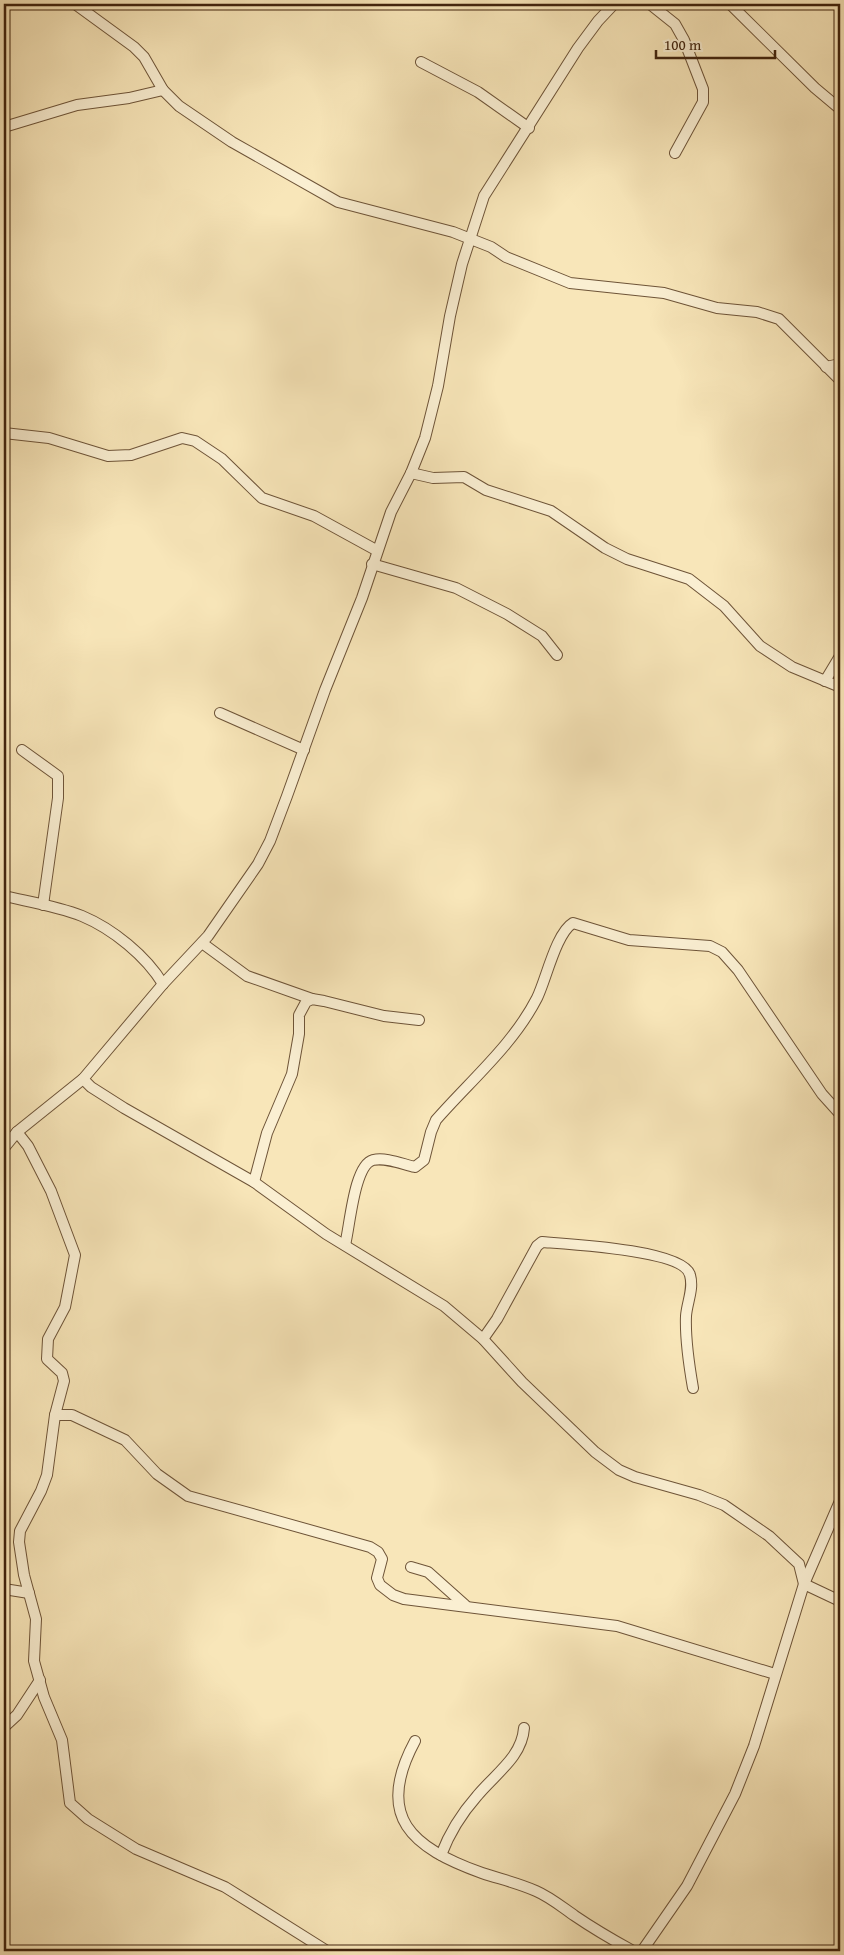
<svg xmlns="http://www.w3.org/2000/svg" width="844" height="1955" viewBox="0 0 844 1955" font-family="'Gentium Book Plus',serif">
	<rect width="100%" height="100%" fill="#f8e6b9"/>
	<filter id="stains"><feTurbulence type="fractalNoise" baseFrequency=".004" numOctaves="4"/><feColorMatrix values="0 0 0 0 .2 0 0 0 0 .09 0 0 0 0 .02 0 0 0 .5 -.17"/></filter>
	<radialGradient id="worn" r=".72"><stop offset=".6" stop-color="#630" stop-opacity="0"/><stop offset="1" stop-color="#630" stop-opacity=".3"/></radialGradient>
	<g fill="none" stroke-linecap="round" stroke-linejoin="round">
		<g stroke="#6e5438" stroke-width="12">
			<g id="minor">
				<polyline points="75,4 134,47 144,57 163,90 179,106 232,142 338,202 453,232 491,247 506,257 570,283 664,293 717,308 757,312 779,319 840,380"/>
				<polyline points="650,4 675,24 684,40 703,89 703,102 675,153"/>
				<polyline points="730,4 815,88 840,109"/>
				<polyline points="421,62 478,92 529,128"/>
				<polyline points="4,127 77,105 129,98 163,90"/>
				<polyline points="826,367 840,364"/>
				<polyline points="4,433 49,438 108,456 131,455 182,438 195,441 222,459 262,498 314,516 376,550"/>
				<polyline points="411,473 433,478 464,477 486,490 551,511 605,548 627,559 689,579 724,606 760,646 792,667 840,687"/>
				<polyline points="372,564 456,588 507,614 542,636 557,655"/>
				<polyline points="825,681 840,656"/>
				<polyline points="220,713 304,750"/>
				<polyline points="22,750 58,776 58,798 43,905"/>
				<path d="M4,896C30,902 57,906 82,916C113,929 146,956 163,984"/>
				<polyline points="202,943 247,976 312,999"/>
				<polyline points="83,1079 91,1087 124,1108 254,1182 326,1234 444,1306 483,1339 522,1382 595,1452 619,1470 635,1477 699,1495 724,1505 769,1536 799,1564 804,1584 840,1601"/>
				<polyline points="17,1132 28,1146 51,1191 75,1255 65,1307 48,1339 47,1359 62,1373 64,1381 55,1415 47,1475 41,1491 20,1531 19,1542 24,1575 36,1619 34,1661 44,1697 62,1740 70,1803 88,1819 136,1849 225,1887 327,1951"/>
				<polyline points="4,1148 17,1132 83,1079 163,984 208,936 258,864 270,841 287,796 325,690 362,598 391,512 411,473 425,438 438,386 450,316 462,264 484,196 578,48 598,21 614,4"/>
				<polyline points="254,1182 267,1133 292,1074 299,1034 299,1015 306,1002 312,999 324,1001 384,1016 419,1020"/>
				<path d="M345,1245C350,1226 354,1165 373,1160C386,1157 402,1164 415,1167L424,1160L431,1132L436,1120C470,1081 513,1045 537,998C546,980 556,933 573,923L629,940L710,946L722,952L738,970L822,1094L840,1114"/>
				<path d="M483,1339L497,1319L537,1246L542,1242C567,1244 684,1250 690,1275C694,1289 687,1302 686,1316C685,1340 689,1365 693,1388"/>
				<polyline points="55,1415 72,1415 125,1440 157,1474 188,1496 370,1547 378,1552 382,1559 377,1578 380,1585 393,1595 404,1599 617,1626 775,1674"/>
				<polyline points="411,1567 428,1572 465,1605"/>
				<polyline points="4,1589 29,1593"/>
				<polyline points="4,1727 17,1715 40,1680"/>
				<path d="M415,1741C374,1817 412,1848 482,1873C500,1879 518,1883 536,1891C550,1897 562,1907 575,1916C594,1929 613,1940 633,1951"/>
				<path d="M441,1855C449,1834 462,1813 477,1796C495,1774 522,1757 524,1728"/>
				<polyline points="642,1951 687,1886 735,1794 754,1746 804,1584 840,1501"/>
			</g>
		</g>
		<use href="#minor" stroke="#faefd2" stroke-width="10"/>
	</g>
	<rect width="844" height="1955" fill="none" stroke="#f8e6b9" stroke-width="20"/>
	<rect x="5" y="5" width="834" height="1945" fill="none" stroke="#40230d" stroke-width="2.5"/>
	<rect x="10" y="10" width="824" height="1935" fill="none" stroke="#40230d"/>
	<path d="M656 50v8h119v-8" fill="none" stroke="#40230d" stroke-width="2.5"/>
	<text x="664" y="50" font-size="15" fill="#40230d" stroke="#faefd2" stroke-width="4" paint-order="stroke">100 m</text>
	<rect width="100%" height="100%" filter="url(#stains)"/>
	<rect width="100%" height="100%" fill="url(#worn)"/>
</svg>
